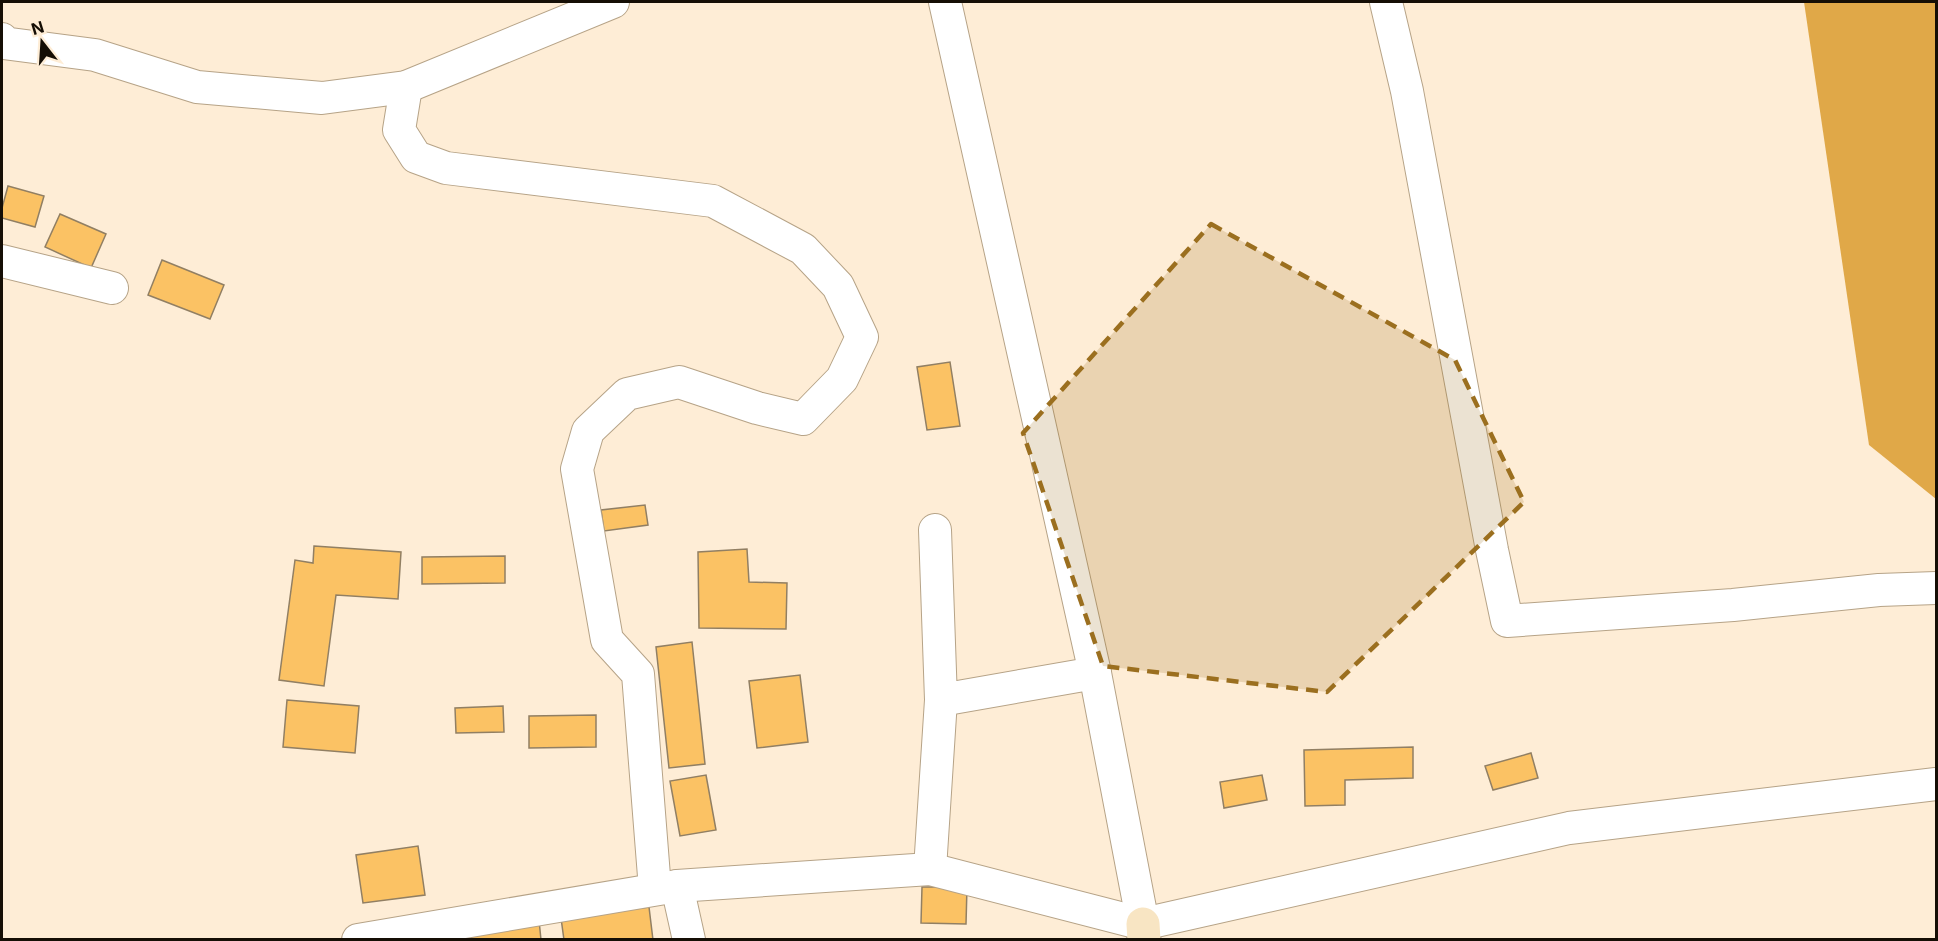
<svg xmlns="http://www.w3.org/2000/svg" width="1938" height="941" viewBox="0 0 1938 941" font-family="Inter,sans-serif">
	<rect width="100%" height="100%" fill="#feedd6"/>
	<polygon fill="#e0a848" points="1804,2 1936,2 1936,499 1869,445"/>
	<g fill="#fbc264" stroke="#917f63" stroke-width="1.5">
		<polygon points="8,186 44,196 35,227 2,218 2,208"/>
		<polygon points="60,214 106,234 91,268 45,247"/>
		<polygon points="162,260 224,285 210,319 148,295"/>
		<polygon points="950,362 960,426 927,430 917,367"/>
		<polygon points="645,505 648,525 604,531 601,510"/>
		<polygon points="314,546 401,552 398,599 336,595 324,686 279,680 295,560 313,563"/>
		<polygon points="747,549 749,582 787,583 786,629 699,628 698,552"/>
		<polygon points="505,556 505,583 422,584 422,557"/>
		<polygon points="692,642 705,764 669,768 656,647"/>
		<polygon points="800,675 808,742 757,748 749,681"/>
		<polygon points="287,700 359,706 355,753 283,747"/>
		<polygon points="503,706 504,732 456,733 455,708"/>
		<polygon points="596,715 596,747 529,748 529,716"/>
		<polygon points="1413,747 1413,778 1345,780 1345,805 1305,806 1304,750"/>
		<polygon points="1531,753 1538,778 1493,790 1485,766"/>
		<polygon points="706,775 716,830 680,836 670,781"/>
		<polygon points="1262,775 1267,800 1224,808 1220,782"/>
		<polygon points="418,846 425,895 363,903 356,855"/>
		<polygon points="922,887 967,887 966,924 921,923"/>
		<polygon points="649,907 653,940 564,940 561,918"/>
		<polygon points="539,920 541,940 459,940 458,929"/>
	</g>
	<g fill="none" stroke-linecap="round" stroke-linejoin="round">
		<g stroke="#b6a387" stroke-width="34">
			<g id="street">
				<polyline points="945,2 1095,673 1143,924"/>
				<polyline points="1386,2 1407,91 1492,550 1507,621 1733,605 1879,590 1936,588"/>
				<polyline points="2,39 3,43 95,55 197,87 322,98 406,87 613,2"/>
				<polyline points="406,87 399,130 416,157 446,168 713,201 803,249 838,286 862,337 842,379 803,419 757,408 679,382 627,394 588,431 577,469 607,640 638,674 655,889"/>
				<polyline points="2,261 112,288"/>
				<polyline points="935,530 941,700 1095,673"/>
				<polyline points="930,869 941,700"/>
				<polyline points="677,886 689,940"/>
				<polyline points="358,940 677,886 930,869 1143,924 1569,828 1936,784"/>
			</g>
		</g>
		<g stroke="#b6a387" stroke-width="35">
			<polyline id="secondary" points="1143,924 1144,940"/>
		</g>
		<use href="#street" stroke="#fff" stroke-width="32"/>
		<use href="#secondary" stroke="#f8e5c3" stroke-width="33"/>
	</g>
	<path fill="#9b6f1f" fill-opacity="0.2" stroke="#9b6f1f" stroke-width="4.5" stroke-dasharray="12 8" stroke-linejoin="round" d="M1211,224L1455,360L1524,502L1327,692L1103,666L1023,433Z"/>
	<rect width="1938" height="941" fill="none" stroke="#150e05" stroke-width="6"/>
	<g transform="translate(42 42) rotate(343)" stroke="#feedd6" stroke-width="4.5" paint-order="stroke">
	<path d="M0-4.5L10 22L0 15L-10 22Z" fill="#150e05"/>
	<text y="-9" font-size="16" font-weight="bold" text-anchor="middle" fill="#150e05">N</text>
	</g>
</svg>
